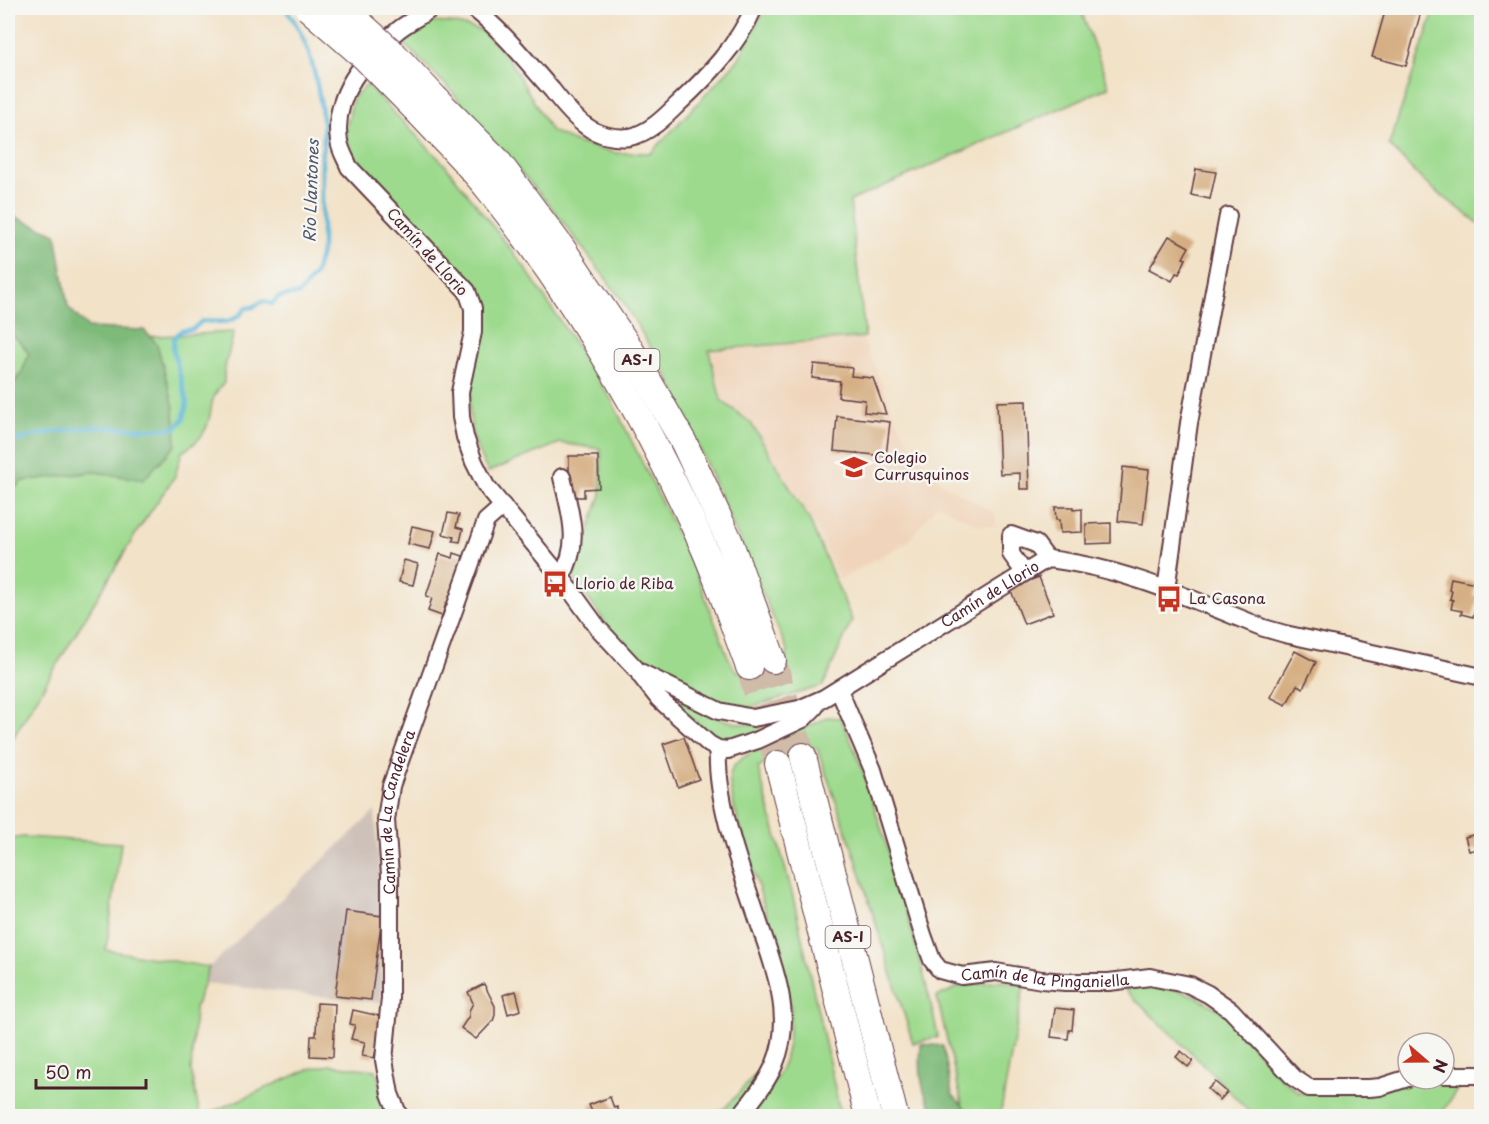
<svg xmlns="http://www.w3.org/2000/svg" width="1489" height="1124" viewBox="0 0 1489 1124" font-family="'Playpen Sans',sans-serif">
	<rect width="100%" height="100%" fill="#f6f6f2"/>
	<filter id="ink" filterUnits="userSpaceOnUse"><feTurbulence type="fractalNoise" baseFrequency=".0167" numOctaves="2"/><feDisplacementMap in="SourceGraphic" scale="12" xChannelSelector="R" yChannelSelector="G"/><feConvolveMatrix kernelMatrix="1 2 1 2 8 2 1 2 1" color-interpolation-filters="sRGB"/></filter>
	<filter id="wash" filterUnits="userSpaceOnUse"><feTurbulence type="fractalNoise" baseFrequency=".008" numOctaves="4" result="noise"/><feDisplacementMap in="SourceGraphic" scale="24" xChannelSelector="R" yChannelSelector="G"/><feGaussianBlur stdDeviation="1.35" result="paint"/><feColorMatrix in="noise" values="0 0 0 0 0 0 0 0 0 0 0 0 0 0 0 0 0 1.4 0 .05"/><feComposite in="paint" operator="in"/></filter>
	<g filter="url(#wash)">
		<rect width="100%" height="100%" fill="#f2e2c8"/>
		<polygon fill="#f0d5bc" points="862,337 897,420 913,450 943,484 996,514 995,526 978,525 937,504 909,541 839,580 811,517 752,422 723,398 712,352"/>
		<polygon fill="#cec1b9" points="375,811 382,909 381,1003 203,983 209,967"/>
		<g fill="#9eda8e" stroke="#747c5c" stroke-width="1.5">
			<path d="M765,8H1080L1109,87L850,201L865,337L709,350L721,400L751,423L809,519L852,620L823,686L741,710L710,698L675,681L633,656L607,625L573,577L601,495V449L560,443L488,472C469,438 465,403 474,365C480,340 490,328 486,302L361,173L345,136L353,98L367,85L446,166L485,216L526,269L611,399L694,568L728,657L735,670L741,673L786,658L788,652L669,378L622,300L550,205L477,124L451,90L400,40L429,22L451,23L481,30L509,59L551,131L577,143L616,153H651L738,60Z"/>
			<polygon points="1435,8 1481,8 1481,225 1424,182 1389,145"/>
			<path d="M8,216L60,309L87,335L140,337L234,332L224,371V383C208,399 214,404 208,423C204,437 193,445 182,452L175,476L138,530L8,746Z"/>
			<path d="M660,690C683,701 707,717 732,722C747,726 763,724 778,722L749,739L726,741L709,734Z"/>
			<path d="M827,717L840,718C859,753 870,795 883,834C904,901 924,968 938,1037L913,1043L854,853L817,748L804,749L791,759L779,756L758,768L793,897L841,1116H748L777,1077L784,1061L788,1044L791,1009L775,943L734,806C732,795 727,779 732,769C741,750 807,730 827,717Z"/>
			<polygon points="24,837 121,843 106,950 209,967 195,1008 191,1071 200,1116 8,1116 8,839"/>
			<polygon points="998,981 1024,985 1000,1116 965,1116 937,997 958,987"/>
			<polygon points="1148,984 1167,986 1195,996 1222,1011 1276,1073 1299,1093 1359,1093 1414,1080 1444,1079 1462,1082 1440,1116 1253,1116 1208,1069 1125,990"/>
			<polygon points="773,1055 734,1116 710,1116 725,1108"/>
			<polygon points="330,1065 376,1070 389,1116 203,1116 309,1069"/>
		</g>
		<g fill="#7eba79" stroke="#646c52" stroke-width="1.5">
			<polygon points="8,214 56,234 68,307 88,328 144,330 157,344 174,407 176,445 143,480 95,472 23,481 8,494 8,392 22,372 29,354 22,344 8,331"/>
			<path d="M921,1044L943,1046L952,1094L972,1116H937C920,1093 919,1072 921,1044Z"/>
		</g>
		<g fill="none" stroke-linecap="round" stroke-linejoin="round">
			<path stroke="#5ab6d8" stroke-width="4.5" d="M8,444C27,435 83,426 105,427C131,428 149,431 176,428L184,418L187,402L173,349L174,338L181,331L193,329L202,321C221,322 234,325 246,308L253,307L263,301L272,304L278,297L299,294L315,274L322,249V152C326,136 323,123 321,106C315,70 308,37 285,8"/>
		</g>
		<g id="blocks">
			<g fill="#d5af83">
				<polygon points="1386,8 1422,8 1406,66 1372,57"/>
				<polygon points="1196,169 1216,172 1210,199 1191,195"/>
				<polygon points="1169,236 1189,247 1183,258 1186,259 1179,274 1176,273 1172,281 1149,269"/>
				<polygon points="814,364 852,368 851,376 873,378 886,414 864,412 865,400 838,397 840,381 812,378"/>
				<polygon points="1026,401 1029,489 1020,489 1020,473 1000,474 997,402"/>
				<polygon points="837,416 890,422 886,456 834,451"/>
				<polygon points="569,456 598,456 599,488 584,489 584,497 569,497"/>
				<polygon points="1123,467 1149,470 1143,524 1118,521"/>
				<polygon points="1055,507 1073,507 1073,510 1082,509 1082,532 1060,533 1059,520 1056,520"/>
				<polygon points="448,513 459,515 456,527 463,529 460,542 453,541 454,537 443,534"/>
				<polygon points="1111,523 1111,543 1086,544 1086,524"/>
				<polygon points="412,526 435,531 430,549 408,544"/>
				<polygon points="454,553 463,556 462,561 465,562 451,604 446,603 442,616 428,611 432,598 426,596 440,554 453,558"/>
				<polygon points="404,560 418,564 413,585 399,582"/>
				<polygon points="1039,577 1053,613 1024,624 1010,588"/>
				<polygon points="1451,578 1476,583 1473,596 1478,597 1473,617 1461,614 1462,611 1451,609 1453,600 1450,599 1452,591 1449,590"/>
				<polygon points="1295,651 1316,662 1303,688 1297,685 1286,705 1270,697"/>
				<polygon points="684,737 699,779 678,787 663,744"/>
				<polygon points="1480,833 1482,848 1469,851 1465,837"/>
				<polygon points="346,911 382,916 371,1000 335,996"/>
				<polygon points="484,984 495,1006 495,1015 493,1021 476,1039 461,1028 469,1016 469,1011 473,1003 468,992"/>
				<polygon points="516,991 521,1010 508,1014 503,995"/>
				<polygon points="317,1003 335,1004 333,1057 310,1056 311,1036 316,1036"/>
				<polygon points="1055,1008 1074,1010 1072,1030 1069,1030 1068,1039 1051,1037"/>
				<polygon points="353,1010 384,1017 374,1058 362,1056 365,1042 351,1039 355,1025 350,1024"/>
				<polygon points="1181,1051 1193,1061 1188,1067 1176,1057"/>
				<polygon points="1215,1082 1227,1092 1220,1100 1208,1089"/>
				<polygon points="610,1097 614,1108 617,1107 621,1116 594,1116 589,1105"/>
			</g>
		</g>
	</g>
	<g filter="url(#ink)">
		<use href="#blocks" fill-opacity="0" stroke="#633c43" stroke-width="1.5"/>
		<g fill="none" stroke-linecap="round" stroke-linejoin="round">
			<g stroke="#d0bba9" stroke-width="26" stroke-dasharray="26 13" stroke-linecap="butt">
				<polyline points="773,660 803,756"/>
				<polyline points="749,667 778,764"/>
			</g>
			<g stroke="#633c43" stroke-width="20">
				<g id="minor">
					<path id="s1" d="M432,8C421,16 408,22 397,31C364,57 332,97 339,141C340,150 346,159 349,167L467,291L473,308V332L460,392L461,417L465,437L474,462L486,486L561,577L598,628L638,671L719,711L753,718L799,709L824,698L1047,559C1122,567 1194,600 1264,628L1285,634L1482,677"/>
					<path d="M473,8C503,31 527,62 552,90C562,103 573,117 586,126C598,135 615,139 630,137C649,133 665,117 678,104C708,76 737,46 754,8"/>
					<polyline points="1024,572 1011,554 1011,535 1036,544 1047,559"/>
					<path d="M561,577C582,543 570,513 562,477"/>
					<polyline points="1166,590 1189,423 1228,216"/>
					<polyline points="640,675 659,699 709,744 718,749 728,750 758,740 803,719 815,707"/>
					<path id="s2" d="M839,690L873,770L923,935L932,960L940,970L962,976L996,972L1042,980L1065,982H1109L1150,977L1190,985L1208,994L1231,1010L1294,1078L1309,1088H1369L1380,1087L1408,1078"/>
					<path d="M718,749C715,803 743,874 760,926C775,969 794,1018 775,1063C767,1083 753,1099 740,1116"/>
					<polyline points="1444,1075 1482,1075"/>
					<path id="s3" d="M399,1116L390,1094L384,1060L390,998V875L386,820L391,786L486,521L503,506"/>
				</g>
			</g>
			<g stroke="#633c43" stroke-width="28">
				<g id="highway">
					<polyline points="436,99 497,160 562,248 629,347 684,443 700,477 729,540 773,660"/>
					<path d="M420,114C443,139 469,164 490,191C576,300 648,421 704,548C721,587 734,628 749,667"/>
					<polyline points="803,756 895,1116"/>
					<polyline points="778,764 868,1116"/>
				</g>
			</g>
			<use href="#minor" stroke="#fff" stroke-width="16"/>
			<use href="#highway" stroke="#fff" stroke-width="26"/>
			<g stroke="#633c43" stroke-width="28" stroke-linecap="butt">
				<g id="highway-bridge">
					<polyline points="308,8 364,57 420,114"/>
					<polyline points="343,8 393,53 436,99"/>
				</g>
			</g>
			<use href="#highway-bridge" stroke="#fff" stroke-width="26"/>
		</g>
	</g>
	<defs>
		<g id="school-bare" transform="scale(2.07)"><path d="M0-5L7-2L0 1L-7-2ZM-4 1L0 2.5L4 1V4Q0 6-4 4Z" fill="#c8321e" stroke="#f6f6f2" stroke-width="2.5" paint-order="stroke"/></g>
		<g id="bus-bare" transform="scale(2.07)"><path d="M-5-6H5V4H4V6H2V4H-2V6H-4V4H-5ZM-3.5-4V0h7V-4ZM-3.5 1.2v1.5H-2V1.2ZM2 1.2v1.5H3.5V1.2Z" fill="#c8321e" stroke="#f6f6f2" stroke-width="2.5" paint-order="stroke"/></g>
	</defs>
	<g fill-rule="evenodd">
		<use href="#school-bare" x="854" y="467"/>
		<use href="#bus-bare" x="555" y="584"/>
		<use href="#bus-bare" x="1169" y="599"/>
	</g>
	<g text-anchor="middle" stroke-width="5" stroke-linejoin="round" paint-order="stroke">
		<g fill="#f6f6f2" stroke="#7e6067" stroke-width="1.5">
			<rect x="614.5" y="349" width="45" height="22" rx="4.5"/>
			<rect x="825.5" y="926" width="45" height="22" rx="4.5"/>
		</g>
		<g font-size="14" font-weight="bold" fill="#4a1f2b">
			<text x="637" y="365">AS-I</text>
			<text x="848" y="942">AS-I</text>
		</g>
		<g font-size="15" fill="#4a1f2b" stroke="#f6f6f2">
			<text transform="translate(427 252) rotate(48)" y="5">Camín de Llorio</text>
			<text dy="5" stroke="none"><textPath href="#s1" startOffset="1208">Camín de Llorio</textPath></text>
			<text dy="5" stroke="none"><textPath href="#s3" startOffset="308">Camín de La Candelera</textPath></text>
			<text dy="5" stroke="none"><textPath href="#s2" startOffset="405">Camín de la Pinganiella</textPath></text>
		</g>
		<g font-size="15" fill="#4a1f2b" stroke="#f6f6f2" text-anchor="start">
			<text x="874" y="463">Colegio<tspan x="874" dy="17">Currusquinos</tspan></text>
			<text x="575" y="589">Llorio de Riba</text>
			<text x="1189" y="604">La Casona</text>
		</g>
		<g font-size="16" font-style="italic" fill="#505468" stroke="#f6f6f2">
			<text transform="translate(311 191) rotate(-88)" y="6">Rio Llantones</text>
		</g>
	</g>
	<rect width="1489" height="1124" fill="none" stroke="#f6f6f2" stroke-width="30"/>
	<g transform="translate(1426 1061) rotate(110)"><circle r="28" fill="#f6f6f2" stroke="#b1a0a2" stroke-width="1.5"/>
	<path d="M0-4.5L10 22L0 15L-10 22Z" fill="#c8321e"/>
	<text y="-9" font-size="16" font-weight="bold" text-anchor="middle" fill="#4a1f2b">N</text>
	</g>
	<path d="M36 1079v9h110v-9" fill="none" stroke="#4a1f2b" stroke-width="3"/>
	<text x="45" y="1079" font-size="18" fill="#4a1f2b" stroke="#f6f6f2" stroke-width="4.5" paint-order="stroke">50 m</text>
</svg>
